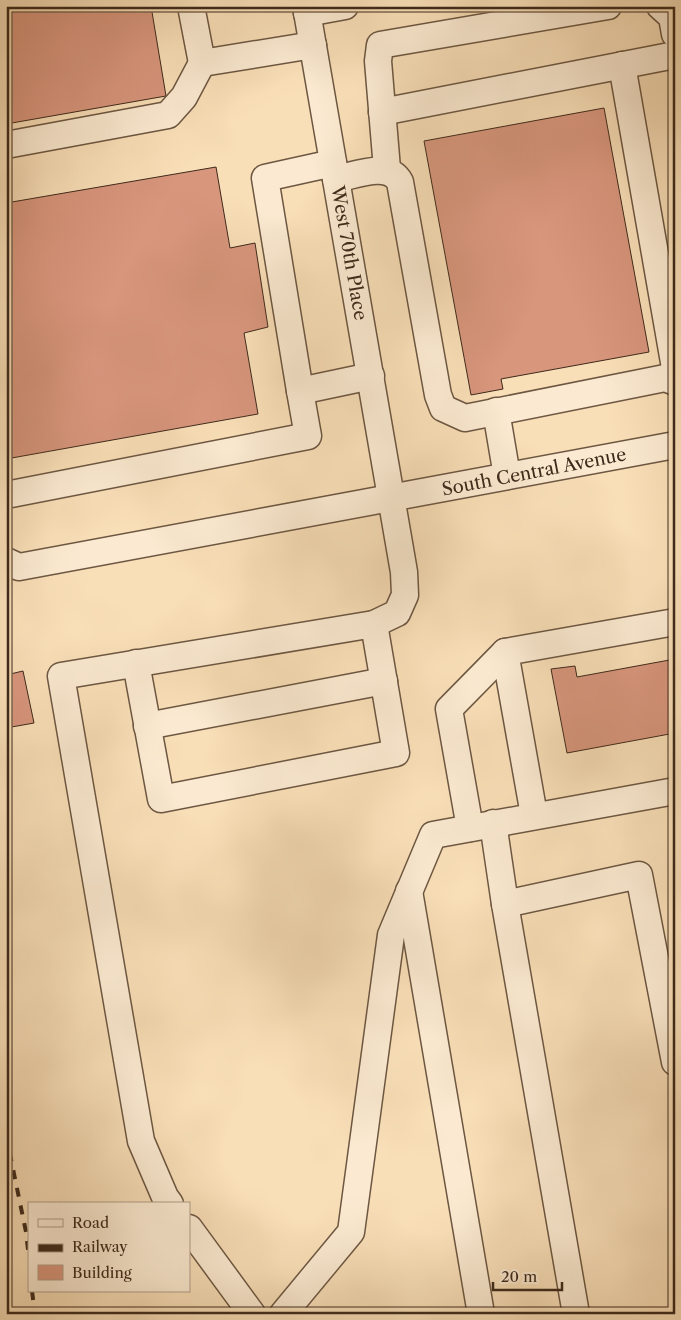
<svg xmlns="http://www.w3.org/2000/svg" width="681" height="1320" viewBox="0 0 681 1320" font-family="'Libre Caslon Text',serif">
	<rect width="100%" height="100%" fill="#f9dfb8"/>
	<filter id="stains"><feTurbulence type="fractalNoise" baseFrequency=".004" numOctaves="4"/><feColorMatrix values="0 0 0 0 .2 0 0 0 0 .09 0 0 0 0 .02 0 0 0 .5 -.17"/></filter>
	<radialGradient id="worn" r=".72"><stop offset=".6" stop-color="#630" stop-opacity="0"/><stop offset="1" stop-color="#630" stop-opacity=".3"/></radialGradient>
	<g fill="#d8967d" stroke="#3e2a1b">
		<polygon points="6,6 151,6 166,96 6,124"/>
		<polygon points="604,108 649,352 501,379 503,389 471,395 424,141"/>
		<polygon points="216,167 230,248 255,243 268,327 244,333 258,414 6,459 6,203"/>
		<polygon points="675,659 675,733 567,753 551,669 575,666 577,677"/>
		<polygon points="23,671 34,723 6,728 6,675"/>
	</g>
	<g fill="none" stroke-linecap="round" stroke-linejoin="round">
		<g stroke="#6d5742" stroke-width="29">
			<g id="minor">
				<polyline points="191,6 202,63 313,45"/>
				<polyline points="660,6 672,17 675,34"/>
				<polyline points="307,13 345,6"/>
				<polyline points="622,65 675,368"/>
				<polyline points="382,112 675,55"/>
				<polyline points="6,145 168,115 184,97 202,63"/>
				<polyline points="387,169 378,61 380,45 608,6"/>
				<path d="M336,179C356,175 389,161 400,182L438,395L443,408L465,418L665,378L675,382"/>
				<polyline points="300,391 265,178 333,163"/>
				<polyline points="496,411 507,476"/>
				<polyline points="6,495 308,436 300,391 371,376"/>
				<polyline points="6,561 19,567 675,445"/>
				<polyline points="136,663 161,799 396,753 374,624"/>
				<polyline points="147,726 384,681"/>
				<polyline points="534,815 505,652 675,622"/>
				<polyline points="493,823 505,904 639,875 675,1062"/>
				<polyline points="470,828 449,709 505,652"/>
				<polyline points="409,891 481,1314"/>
				<polyline points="505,904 576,1314"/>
				<polyline points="170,1204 165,1197 141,1141 61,676 374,624 397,613 405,595 404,572 306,6"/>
				<polyline points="189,1228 252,1314"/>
				<polyline points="283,1314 351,1232 391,935 433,835 675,791"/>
			</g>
		</g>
		<use href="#minor" stroke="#fbead1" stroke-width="26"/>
		<g stroke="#3e2a1b" stroke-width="4" stroke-dasharray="9 9" stroke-linecap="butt">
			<polyline points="6,1135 26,1232 29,1258"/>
			<polyline points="32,1291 35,1314"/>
		</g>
	</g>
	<g text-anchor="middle" stroke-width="4.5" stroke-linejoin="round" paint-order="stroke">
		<g font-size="18" fill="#3e2a1b" stroke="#fbead1">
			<text transform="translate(349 253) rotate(80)" y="6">West 70th Place</text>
			<text transform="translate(534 472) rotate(-11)" y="6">South Central Avenue</text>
		</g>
	</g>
	<rect width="681" height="1320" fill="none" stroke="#f9dfb8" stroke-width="25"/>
	<rect x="8" y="8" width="666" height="1305" fill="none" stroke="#3e2a1b" stroke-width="2.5"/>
	<rect x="12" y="12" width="656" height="1295" fill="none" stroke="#3e2a1b"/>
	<rect x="28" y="1202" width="162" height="90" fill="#fbead1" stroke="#af9d88"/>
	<rect x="38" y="1219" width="25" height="8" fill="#fbead1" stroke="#af9d88"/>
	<text x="72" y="1228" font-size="15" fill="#3e2a1b">Road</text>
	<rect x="38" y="1244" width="25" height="8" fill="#3e2a1b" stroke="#af9d88"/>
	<text x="72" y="1252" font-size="15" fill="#3e2a1b">Railway</text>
	<rect x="38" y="1265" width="25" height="15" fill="#d8967d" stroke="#af9d88"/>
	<text x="72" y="1278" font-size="15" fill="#3e2a1b">Building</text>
	<path d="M493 1282v8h69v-8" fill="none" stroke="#3e2a1b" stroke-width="2.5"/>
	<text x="501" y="1282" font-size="15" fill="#3e2a1b" stroke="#fbead1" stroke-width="4" paint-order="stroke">20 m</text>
	<rect width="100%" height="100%" filter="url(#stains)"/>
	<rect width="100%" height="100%" fill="url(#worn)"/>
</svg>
